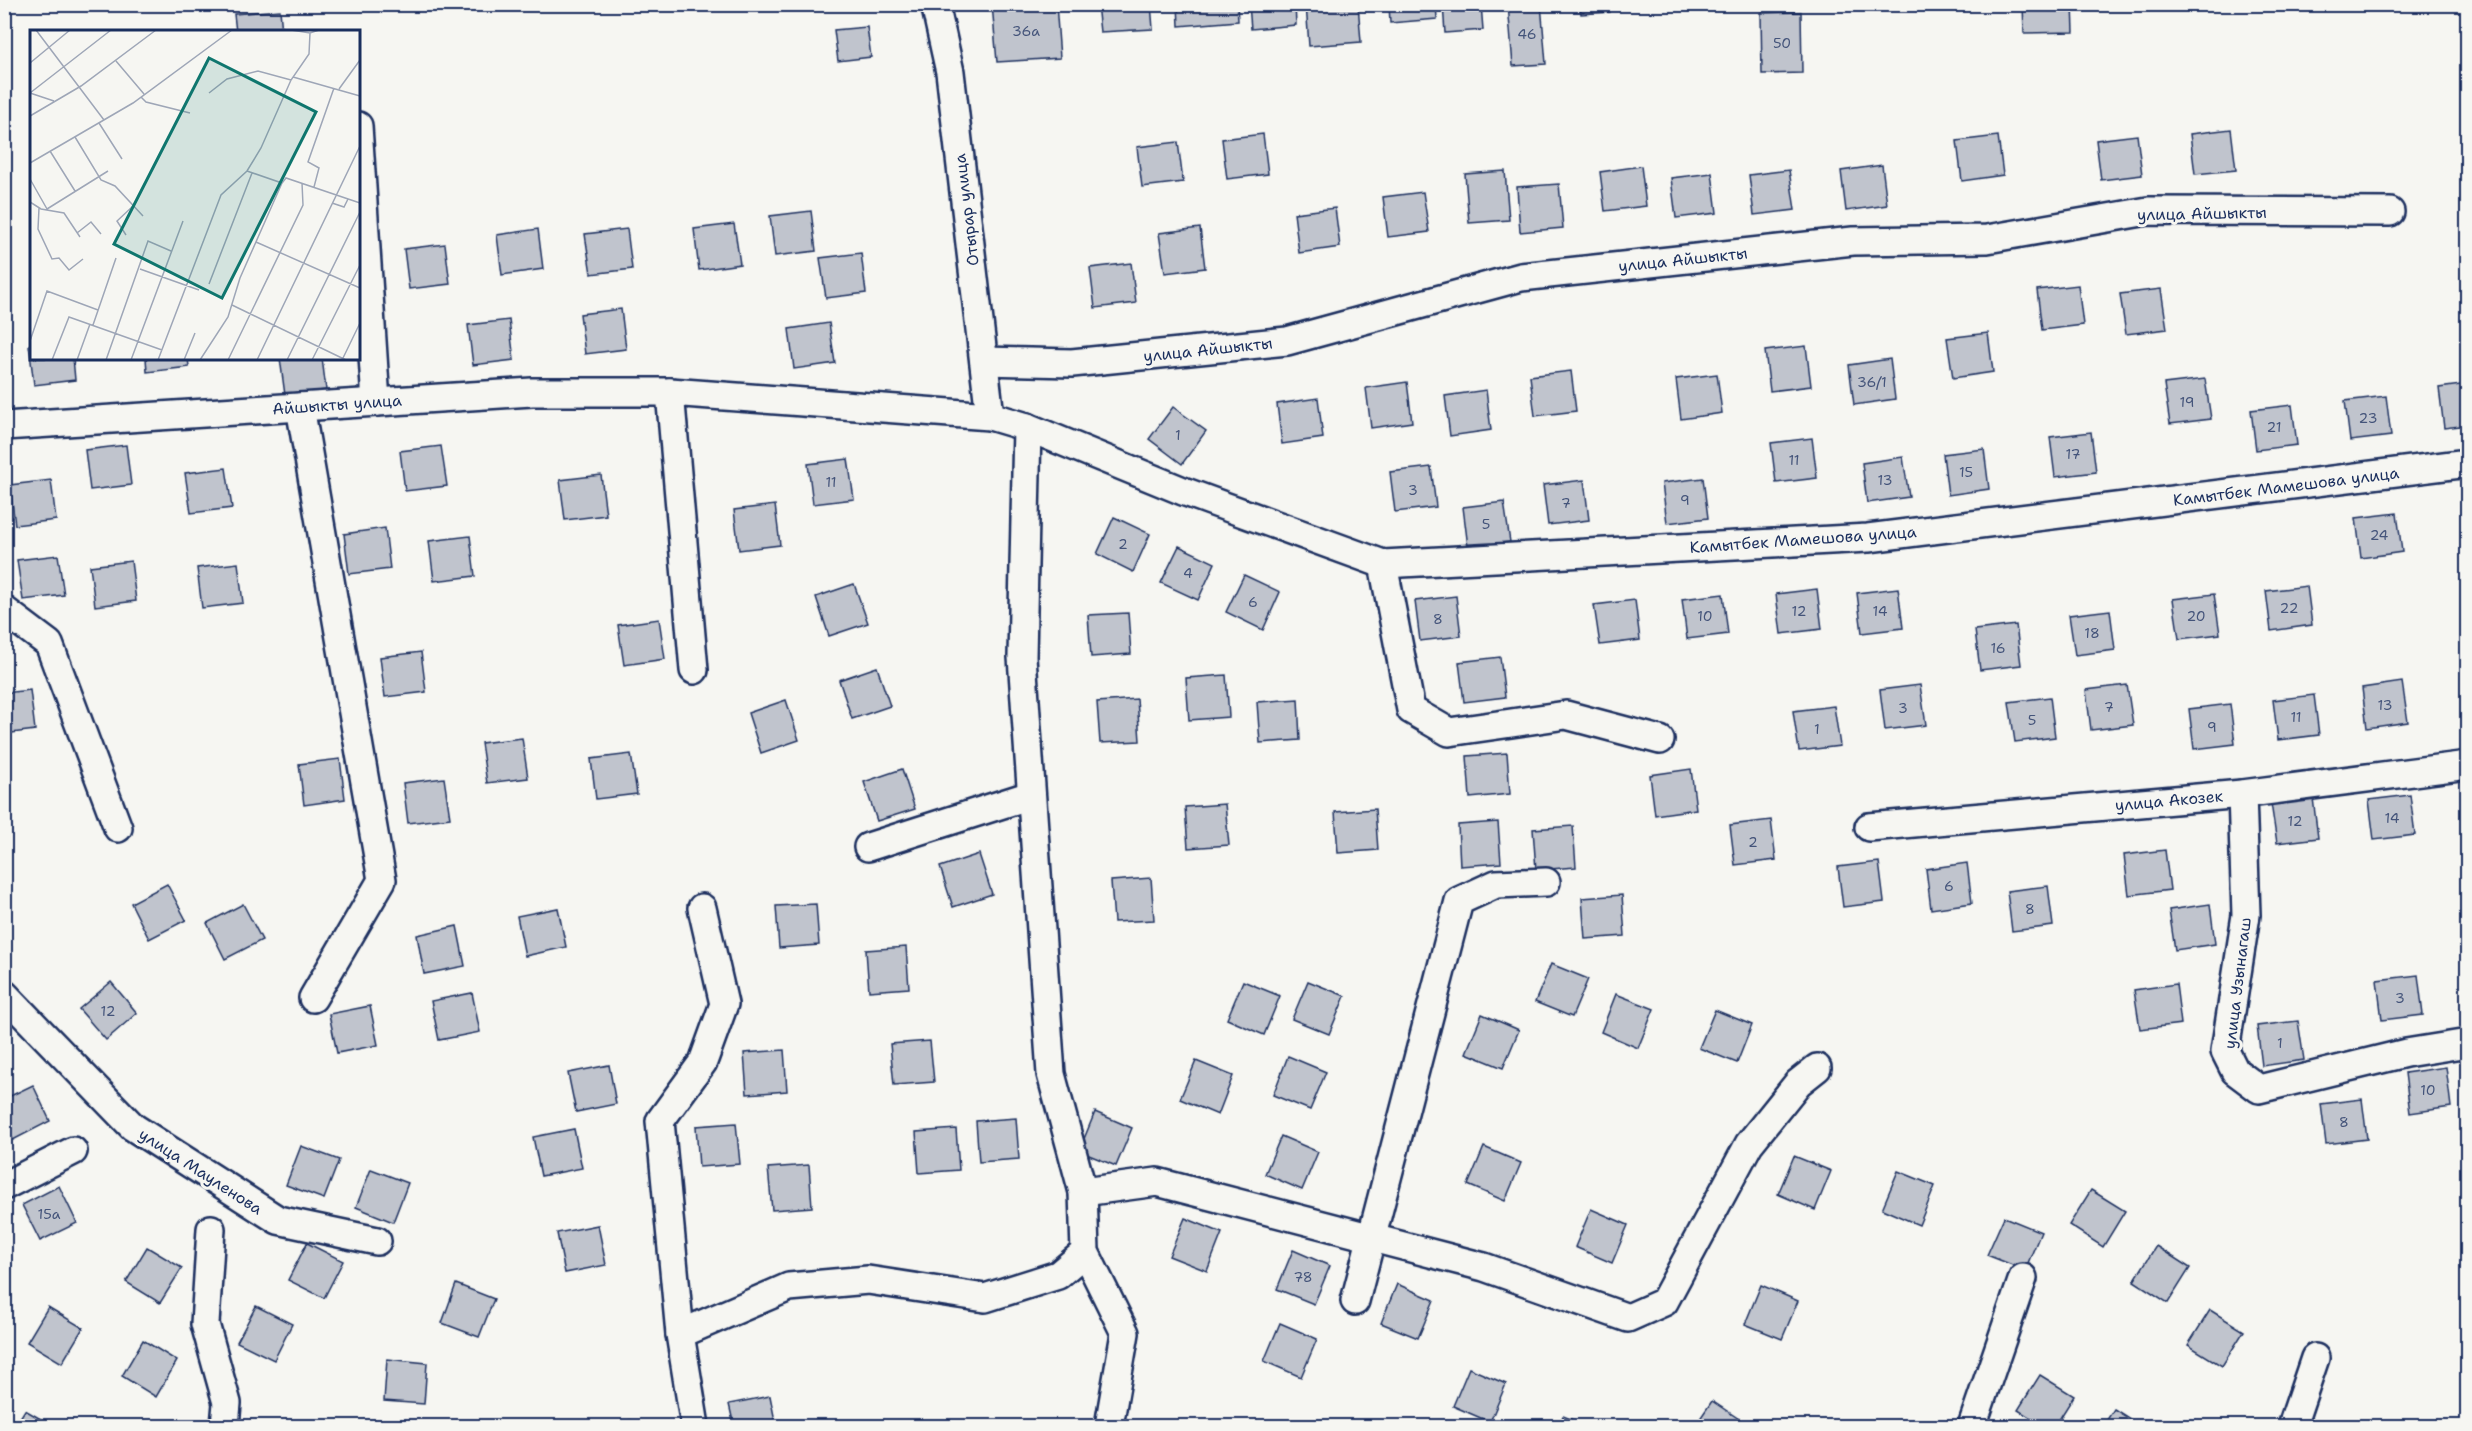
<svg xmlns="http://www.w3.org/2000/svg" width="2472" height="1431" viewBox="0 0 2472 1431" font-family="'Shantell Sans',sans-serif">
	<rect width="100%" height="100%" fill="#f6f6f2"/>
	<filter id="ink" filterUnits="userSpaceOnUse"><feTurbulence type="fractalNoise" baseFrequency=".0167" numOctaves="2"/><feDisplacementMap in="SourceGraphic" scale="12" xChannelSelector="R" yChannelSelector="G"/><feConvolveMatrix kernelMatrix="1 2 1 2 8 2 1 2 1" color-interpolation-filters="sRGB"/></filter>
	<g filter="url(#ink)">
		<g fill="#c0c4cd" stroke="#1b2f5e" stroke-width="1.5">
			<polygon points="992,4 1056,4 1060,58 997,62"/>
			<polygon points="1097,4 1151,4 1153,29 1100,32"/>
			<polygon points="1178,4 1237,4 1238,21 1179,26"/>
			<polygon points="1249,4 1295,4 1296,25 1251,29"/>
			<polygon points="1306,4 1358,4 1361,42 1309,46"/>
			<polygon points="1389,4 1436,4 1437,19 1390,23"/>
			<polygon points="1443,4 1481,4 1483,30 1445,33"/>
			<polygon points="1508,4 1541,4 1546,64 1513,66"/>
			<polygon points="1580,4 1610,4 1610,12 1581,14"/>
			<polygon points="1849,4 1892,4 1892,6 1849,7"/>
			<polygon points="2023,4 2073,4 2074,32 2024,33"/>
			<polygon points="280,10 282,32 236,32 234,14"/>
			<polygon points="1801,12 1802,73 1762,74 1761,13"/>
			<polygon points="867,27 871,57 838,61 834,30"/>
			<polygon points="2231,129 2236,170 2195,174 2190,134"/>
			<polygon points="1263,134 1268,174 1227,179 1222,139"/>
			<polygon points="2137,135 2142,175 2101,180 2096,140"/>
			<polygon points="1998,136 2003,175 1962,181 1957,141"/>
			<polygon points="1178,142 1183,182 1142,187 1137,147"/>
			<polygon points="1882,165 1887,205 1846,211 1841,171"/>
			<polygon points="1641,166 1646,206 1605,211 1600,172"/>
			<polygon points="1789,170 1795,210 1754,215 1749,175"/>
			<polygon points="1505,171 1509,220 1469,223 1465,174"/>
			<polygon points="1712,173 1717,213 1676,218 1671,178"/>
			<polygon points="1559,184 1563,228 1520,232 1517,187"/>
			<polygon points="1423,192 1429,232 1388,237 1383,197"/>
			<polygon points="1335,208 1340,247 1299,253 1294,213"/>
			<polygon points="811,211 816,251 775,256 770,216"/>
			<polygon points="734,224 740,264 699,270 694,229"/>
			<polygon points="1200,228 1205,268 1165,273 1159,233"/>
			<polygon points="538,229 543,269 502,275 497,235"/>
			<polygon points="627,229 632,269 591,274 585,234"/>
			<polygon points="445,244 450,284 409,289 404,249"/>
			<polygon points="861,253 866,293 826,298 820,258"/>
			<polygon points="1131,263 1136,303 1095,308 1090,268"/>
			<polygon points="2078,285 2083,325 2042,330 2037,290"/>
			<polygon points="2161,289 2167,329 2126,334 2120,294"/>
			<polygon points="621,309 626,349 585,354 580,314"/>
			<polygon points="509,320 514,360 473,365 468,325"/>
			<polygon points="829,323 835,363 794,369 789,329"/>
			<polygon points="1988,333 1993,372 1953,378 1947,338"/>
			<polygon points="32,344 32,358 73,358 75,380 34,385 29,345"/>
			<polygon points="1806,346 1811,386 1770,391 1765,351"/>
			<polygon points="146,358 188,358 189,367 147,372"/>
			<polygon points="280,358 322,358 326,390 285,395"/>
			<polygon points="1890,359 1895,399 1854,405 1849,365"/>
			<polygon points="1571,371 1576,411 1535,416 1530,376"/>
			<polygon points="1717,374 1722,413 1681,419 1676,379"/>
			<polygon points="2205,379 2211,419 2170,424 2164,384"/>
			<polygon points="1407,382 1412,422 1371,428 1366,388"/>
			<polygon points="2468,384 2468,425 2444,428 2439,388"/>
			<polygon points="1486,390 1491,430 1450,436 1445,396"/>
			<polygon points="2386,396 2391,436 2350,441 2345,401"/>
			<polygon points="1318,398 1323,438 1282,444 1277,404"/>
			<polygon points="2292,405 2297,445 2256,450 2251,410"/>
			<polygon points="1173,407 1206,431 1182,464 1149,439"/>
			<polygon points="2091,432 2096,472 2055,477 2050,437"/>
			<polygon points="1812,438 1817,478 1776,483 1771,443"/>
			<polygon points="126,445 131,485 90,490 85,450"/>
			<polygon points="441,446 447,486 405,491 400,451"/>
			<polygon points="1984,449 1989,489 1948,495 1943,454"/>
			<polygon points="1903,457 1909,497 1867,503 1862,463"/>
			<polygon points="848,459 854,499 813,504 808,464"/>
			<polygon points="1431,467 1436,507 1395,512 1390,472"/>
			<polygon points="226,468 232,508 191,513 185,473"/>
			<polygon points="601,475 606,515 565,520 560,480"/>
			<polygon points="1703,478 1708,518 1667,523 1662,483"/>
			<polygon points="51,480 56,520 15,525 10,485"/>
			<polygon points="1584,480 1589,520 1548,525 1543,485"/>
			<polygon points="1504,502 1510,542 1468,547 1463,507"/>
			<polygon points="775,505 780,545 739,550 734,510"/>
			<polygon points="2397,513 2402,552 2361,558 2356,518"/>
			<polygon points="1114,517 1150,534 1133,572 1097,554"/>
			<polygon points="385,528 390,569 349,574 344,534"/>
			<polygon points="470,536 475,576 434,581 429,541"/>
			<polygon points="1179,546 1215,563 1198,600 1161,583"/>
			<polygon points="58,555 64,595 23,600 17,560"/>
			<polygon points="131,561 136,601 95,606 90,566"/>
			<polygon points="238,563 243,603 202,608 197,568"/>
			<polygon points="1244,575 1280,592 1263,630 1226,612"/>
			<polygon points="854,584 868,623 829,636 816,597"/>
			<polygon points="2307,586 2312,625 2271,631 2266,591"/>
			<polygon points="1898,588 1903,628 1862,633 1857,593"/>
			<polygon points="1817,589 1822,629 1781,634 1776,594"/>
			<polygon points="1723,594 1728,634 1687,639 1682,599"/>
			<polygon points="2214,594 2220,634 2179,639 2173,599"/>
			<polygon points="1456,596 1461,636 1420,641 1415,601"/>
			<polygon points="1635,600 1640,640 1600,645 1594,605"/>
			<polygon points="2110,610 2115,650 2075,655 2069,615"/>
			<polygon points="1128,613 1131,654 1091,657 1088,615"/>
			<polygon points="659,619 665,659 624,665 618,625"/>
			<polygon points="2016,625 2021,665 1980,670 1975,630"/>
			<polygon points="421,652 426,692 385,697 380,657"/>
			<polygon points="1500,657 1505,697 1464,702 1459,662"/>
			<polygon points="877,667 890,706 852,719 839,680"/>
			<polygon points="1226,675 1229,717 1189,720 1186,678"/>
			<polygon points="2402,682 2408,722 2367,728 2362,688"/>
			<polygon points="1920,685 1926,725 1885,730 1880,690"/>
			<polygon points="2127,685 2133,725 2091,730 2086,690"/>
			<polygon points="30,690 35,730 4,734 4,693"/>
			<polygon points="2314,695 2319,735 2278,740 2273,700"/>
			<polygon points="2050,697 2055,737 2015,742 2009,702"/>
			<polygon points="1137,699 1140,741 1100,743 1097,702"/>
			<polygon points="1298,699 1300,740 1260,743 1257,702"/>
			<polygon points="786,700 799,740 761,753 748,713"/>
			<polygon points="2230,704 2235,744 2194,749 2189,709"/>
			<polygon points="1834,706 1840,746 1799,751 1793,711"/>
			<polygon points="522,738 528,778 487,783 481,743"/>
			<polygon points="1507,753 1510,794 1470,798 1467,756"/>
			<polygon points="631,754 637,794 596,799 591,759"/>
			<polygon points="340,759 345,799 304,805 299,764"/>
			<polygon points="902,769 915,809 877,821 864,782"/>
			<polygon points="1691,769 1696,809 1655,815 1650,775"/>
			<polygon points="444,778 450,818 408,823 403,783"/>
			<polygon points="2410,795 2415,835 2374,840 2369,800"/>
			<polygon points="2313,798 2318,838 2277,843 2271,803"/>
			<polygon points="1225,804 1229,845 1188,848 1185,807"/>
			<polygon points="1375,809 1378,850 1338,853 1335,812"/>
			<polygon points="1771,820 1776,860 1735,865 1730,825"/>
			<polygon points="1498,822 1501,863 1460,866 1458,825"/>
			<polygon points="1573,826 1576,867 1536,870 1533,829"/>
			<polygon points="2165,850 2170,890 2129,895 2124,855"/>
			<polygon points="979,854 992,894 953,907 940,867"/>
			<polygon points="1879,862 1884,902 1843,907 1838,867"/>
			<polygon points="1967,863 1972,903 1931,909 1926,869"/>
			<polygon points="1151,878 1154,920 1114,922 1111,881"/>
			<polygon points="167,884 186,920 149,939 131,903"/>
			<polygon points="2048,886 2053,926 2012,931 2007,891"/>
			<polygon points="1622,895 1625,936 1585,939 1582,898"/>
			<polygon points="243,904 262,940 225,959 207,923"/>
			<polygon points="816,904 819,945 779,948 776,906"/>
			<polygon points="2210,904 2215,944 2175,950 2169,910"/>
			<polygon points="558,908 566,947 525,956 517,916"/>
			<polygon points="457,926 465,966 424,974 417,935"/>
			<polygon points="906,947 909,988 869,991 866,950"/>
			<polygon points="1551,964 1588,979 1572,1017 1535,1002"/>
			<polygon points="2418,975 2423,1015 2382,1020 2377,980"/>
			<polygon points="1243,981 1280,996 1264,1035 1227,1019"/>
			<polygon points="1308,981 1345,996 1329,1034 1292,1019"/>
			<polygon points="111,982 137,1013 106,1040 79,1009"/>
			<polygon points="2176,984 2181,1024 2140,1029 2134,990"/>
			<polygon points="472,993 480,1032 439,1040 431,1001"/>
			<polygon points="1616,994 1654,1009 1638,1048 1601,1032"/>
			<polygon points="370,1006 378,1045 337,1053 329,1014"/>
			<polygon points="1715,1010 1752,1025 1737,1063 1699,1048"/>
			<polygon points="1482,1014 1519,1030 1503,1068 1466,1053"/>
			<polygon points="2298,1021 2304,1060 2262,1066 2257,1026"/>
			<polygon points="930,1041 934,1082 894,1085 890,1044"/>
			<polygon points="784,1050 787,1091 747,1094 744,1053"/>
			<polygon points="1288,1056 1326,1072 1310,1110 1273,1095"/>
			<polygon points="1196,1061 1233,1076 1218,1115 1180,1099"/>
			<polygon points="609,1065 616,1104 576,1112 568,1073"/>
			<polygon points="2446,1067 2451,1107 2410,1113 2405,1073"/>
			<polygon points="33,1085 50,1121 13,1140 4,1122 4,1099"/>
			<polygon points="2362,1099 2367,1139 2326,1144 2321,1104"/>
			<polygon points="1095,1112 1132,1128 1116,1166 1079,1151"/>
			<polygon points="1016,1118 1019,1159 979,1162 976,1121"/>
			<polygon points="736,1123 740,1164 699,1167 696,1126"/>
			<polygon points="574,1129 582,1168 541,1176 533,1137"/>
			<polygon points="956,1129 959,1170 919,1173 916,1132"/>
			<polygon points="1281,1136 1318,1152 1302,1190 1265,1174"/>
			<polygon points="301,1146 339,1160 324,1199 286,1185"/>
			<polygon points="1484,1147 1521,1163 1505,1201 1468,1185"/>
			<polygon points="1794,1156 1831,1171 1815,1210 1778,1194"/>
			<polygon points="809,1165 812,1207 772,1210 768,1168"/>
			<polygon points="371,1169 408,1183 393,1222 356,1207"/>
			<polygon points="1898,1171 1935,1186 1919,1225 1882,1209"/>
			<polygon points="59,1186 77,1223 40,1241 22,1205"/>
			<polygon points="2091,1190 2125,1211 2103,1247 2069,1225"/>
			<polygon points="1591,1209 1628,1225 1612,1263 1575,1247"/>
			<polygon points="2004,1217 2041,1232 2025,1270 1987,1255"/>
			<polygon points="1185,1218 1222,1233 1207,1271 1169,1256"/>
			<polygon points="598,1225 606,1265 565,1273 557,1233"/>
			<polygon points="307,1243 343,1261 324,1298 288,1280"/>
			<polygon points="2156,1246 2190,1268 2168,1303 2134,1281"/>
			<polygon points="147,1247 182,1268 160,1303 126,1282"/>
			<polygon points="1293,1250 1330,1266 1314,1304 1277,1289"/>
			<polygon points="456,1284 494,1299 479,1337 442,1323"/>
			<polygon points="1397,1284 1434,1300 1418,1338 1381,1323"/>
			<polygon points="1761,1285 1798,1301 1782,1339 1745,1324"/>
			<polygon points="256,1306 292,1324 274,1360 237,1342"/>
			<polygon points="48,1307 83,1328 62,1363 27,1342"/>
			<polygon points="2210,1310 2244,1331 2222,1366 2188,1345"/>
			<polygon points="1280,1323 1317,1339 1301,1377 1264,1361"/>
			<polygon points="143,1340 177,1361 156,1397 122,1376"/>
			<polygon points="387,1359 427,1363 424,1404 384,1401"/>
			<polygon points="1469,1368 1506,1384 1490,1422 1453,1406"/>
			<polygon points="2040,1375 2074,1396 2055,1426 2044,1426 2018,1410"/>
			<polygon points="770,1396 776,1426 734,1426 729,1404"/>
			<polygon points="1712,1401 1745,1423 1743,1426 1695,1426"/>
			<polygon points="2114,1409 2141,1426 2103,1426"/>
			<polygon points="25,1410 53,1426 15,1426"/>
			<polygon points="1563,1416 1589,1426 1558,1426"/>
			<polygon points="631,1420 633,1426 598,1426"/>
		</g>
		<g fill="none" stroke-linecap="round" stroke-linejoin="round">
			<g stroke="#1b2f5e" stroke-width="32">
				<g id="minor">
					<polyline points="935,4 950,72 990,416"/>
					<polyline points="358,126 376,402"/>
					<polyline points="984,361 1072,363 1287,341 1521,277 1853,241 1987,239 2148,211 2390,212"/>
					<polyline points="670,392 694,670"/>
					<polyline points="300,407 382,880 313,998"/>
					<polyline points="4,426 532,392 670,392 990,416 1027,427 1183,491 1383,564 1868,538 2468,463"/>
					<polyline points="1027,427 1022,657 1051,1074 1083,1192 1085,1252 1125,1333 1109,1426"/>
					<polyline points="1383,564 1411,710 1449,732 1566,715 1660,740"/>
					<polyline points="4,610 49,644 118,828"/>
					<polyline points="2242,794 2246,915 2225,1051 2235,1071 2259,1089 2406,1053 2468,1043"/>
					<polyline points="1869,827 2242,794 2468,765"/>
					<polyline points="868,847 1031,795"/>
					<polyline points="4,994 133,1127 278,1220 377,1241"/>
					<polyline points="4,1186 73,1151"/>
					<polyline points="1083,1192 1157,1182 1484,1267 1628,1318 1664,1302 1749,1144 1798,1083 1817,1068"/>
					<polyline points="211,1229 205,1324 227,1403 225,1426"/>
					<polyline points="1355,1301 1459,901 1496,884 1546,882"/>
					<polyline points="680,1334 789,1287 868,1280 985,1298 1058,1275 1085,1252"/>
					<polyline points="695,1426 680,1334 660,1121 703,1062 724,1004 702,908"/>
					<polyline points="1972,1426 2023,1278"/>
					<polyline points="2292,1426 2315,1358"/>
				</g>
			</g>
			<use href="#minor" stroke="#f6f6f2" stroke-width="27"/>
		</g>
	</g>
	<g text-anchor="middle" stroke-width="6" stroke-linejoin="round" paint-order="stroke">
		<g font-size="14" fill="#44547a">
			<text x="1026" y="36">36а</text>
			<text x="1527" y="39">46</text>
			<text x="1782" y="48">50</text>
			<text x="1872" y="387">36/1</text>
			<text x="2187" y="407">19</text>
			<text x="2368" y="423">23</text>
			<text x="2274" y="432">21</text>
			<text x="1178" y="440">1</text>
			<text x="2073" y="459">17</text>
			<text x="1794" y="465">11</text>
			<text x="1966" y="477">15</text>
			<text x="1885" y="485">13</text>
			<text x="831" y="487">11</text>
			<text x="1413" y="495">3</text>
			<text x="1685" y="505">9</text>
			<text x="1566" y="508">7</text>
			<text x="1486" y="529">5</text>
			<text x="2379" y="540">24</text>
			<text x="1123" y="549">2</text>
			<text x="1188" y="578">4</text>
			<text x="1253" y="607">6</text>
			<text x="2289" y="613">22</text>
			<text x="1799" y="616">12</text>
			<text x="1880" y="616">14</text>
			<text x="1705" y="621">10</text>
			<text x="2196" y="621">20</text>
			<text x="1438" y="624">8</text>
			<text x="2092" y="638">18</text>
			<text x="1998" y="653">16</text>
			<text x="2385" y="710">13</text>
			<text x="2109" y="712">7</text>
			<text x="1903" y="713">3</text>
			<text x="2296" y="722">11</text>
			<text x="2032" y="725">5</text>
			<text x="2212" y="732">9</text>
			<text x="1817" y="734">1</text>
			<text x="2392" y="823">14</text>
			<text x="2295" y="826">12</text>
			<text x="1753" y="847">2</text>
			<text x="1949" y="891">6</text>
			<text x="2030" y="914">8</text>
			<text x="2400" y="1003">3</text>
			<text x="108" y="1016">12</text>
			<text x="2280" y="1048">1</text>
			<text x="2428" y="1095">10</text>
			<text x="2344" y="1127">8</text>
			<text x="49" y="1219">15а</text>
			<text x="1303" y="1282">78</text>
		</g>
		<g font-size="16" fill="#1b2f5e" stroke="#f6f6f2">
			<text transform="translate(966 210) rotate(-97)" y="6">Отырар улица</text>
			<text transform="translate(2202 213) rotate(-1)" y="6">улица Айшыкты</text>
			<text transform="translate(1683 259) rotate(-6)" y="6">улица Айшыкты</text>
			<text transform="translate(1208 349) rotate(-6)" y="6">улица Айшыкты</text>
			<text transform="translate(337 404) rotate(-4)" y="6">Айшыкты улица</text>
			<text transform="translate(2286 486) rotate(-7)" y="6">Камытбек Мамешова улица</text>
			<text transform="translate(1803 539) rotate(-4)" y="6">Камытбек Мамешова улица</text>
			<text transform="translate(2169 800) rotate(-5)" y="6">улица Акозек</text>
			<text transform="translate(2237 983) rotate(-83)" y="6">улица Узынагаш</text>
			<text transform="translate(201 1171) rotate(33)" y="6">улица Мауленова</text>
		</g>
	</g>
	<g transform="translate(30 30)">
		<rect width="330" height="330" fill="#f6f6f2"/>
		<path fill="none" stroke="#9ea6b7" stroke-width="1.5" d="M6,0L74,90M261,0L280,3L289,0M86,31L114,64M0,33L40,0M263,47L330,66M309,59L330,30M0,63L81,0M0,63L24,71M179,63L197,49L228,41L261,50M111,67L116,72L160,83M0,86L51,56L126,0M69,93L92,129M45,107L71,150L85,156L113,186M20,121L45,161M0,133L103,73L202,0M217,141L252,153L256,148L330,173M0,149L17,179M284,157L289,138L278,132L304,58M0,172L11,179L34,183L50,207M302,173L314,177L318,169M9,178L8,199L22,229L29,228L39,240L53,229M17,179L78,141M47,203L61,192L71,204M96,205L87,191L103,176M226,212L330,258M110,239L169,260M179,254L222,143M202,275L316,330M63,295L86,228M0,311L17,261L68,280M313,328L330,293M22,330L39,287L132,320M47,330L60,294M76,330L118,211L141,221M101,330L153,191M128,330L191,165L217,141L231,118L261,50L279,24L280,3M154,330L165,303M170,330L198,287L210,248L252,153M198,330L273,175L272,153M227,330L330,116M257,330L330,182M282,330L330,235"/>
		<path fill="#0f766e" fill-opacity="0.15" stroke="#0f766e" stroke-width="3" d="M179,28L286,82L192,268L84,214Z"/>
		<rect width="330" height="330" fill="none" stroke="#1b2f5e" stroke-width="3"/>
	</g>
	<rect width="2472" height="1431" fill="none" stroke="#f6f6f2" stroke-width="24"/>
	<rect x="12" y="12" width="2448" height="1407" fill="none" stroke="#1b2f5e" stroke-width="2" filter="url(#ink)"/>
</svg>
